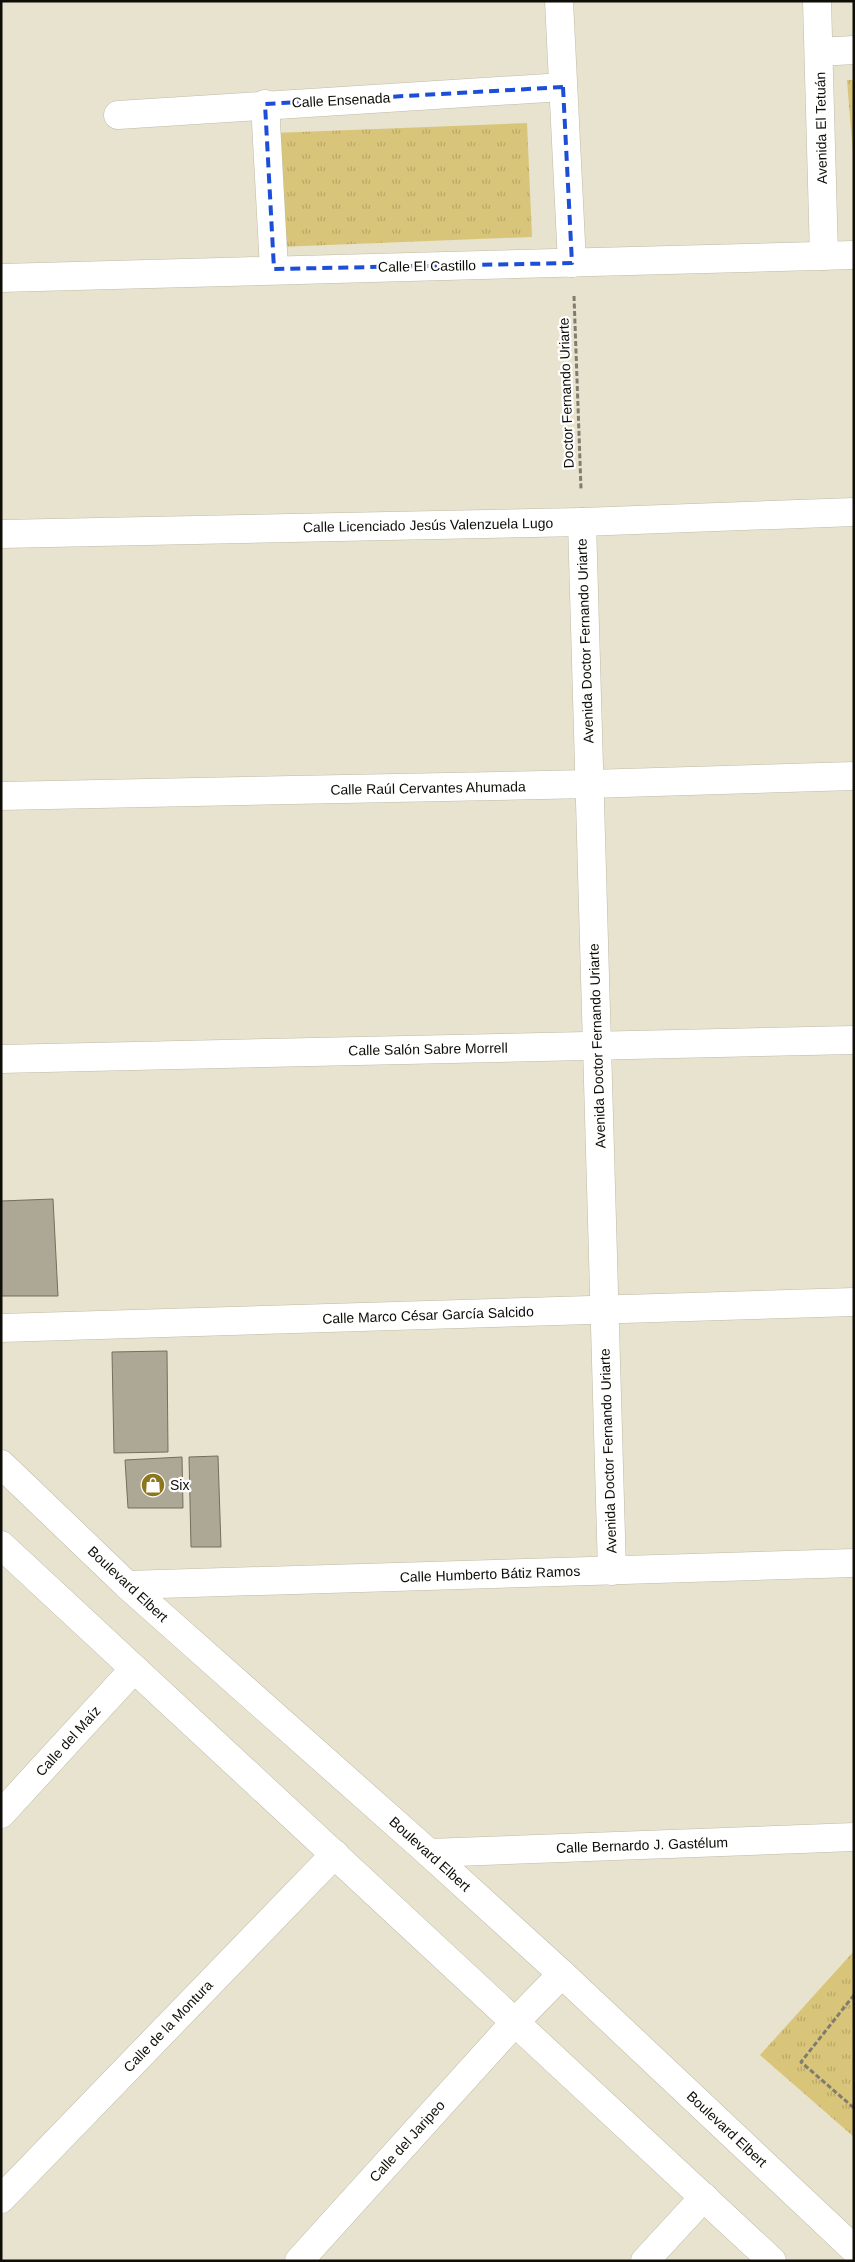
<svg xmlns="http://www.w3.org/2000/svg" width="855" height="2262" viewBox="0 0 855 2262" font-family="Helvetica,sans-serif">
	<defs>
		<pattern id="park-tufts" width="24" height="20" patternUnits="userSpaceOnUse" patternTransform="scale(1.25)"><rect width="24" height="20" fill="#d9c579"/><path d="M3 7l-1-3M5 7V3M7 7l1-3M15 17l-1-3M17 17v-4M19 17l1-3" fill="none" stroke="#b9a867"/></pattern>
	</defs>
	<rect width="100%" height="100%" fill="#e8e3ce"/>
	<g fill="url(#park-tufts)">
		<polygon points="854,80 854,167 847,80"/>
		<polygon points="527,123 532,237 278,247 274,133"/>
		<polygon points="854,1951 854,2137 760,2055"/>
	</g>
	<g fill="#ada895" stroke="#736f5c">
		<polygon points="53,1199 58,1296 1,1296 1,1201"/>
		<polygon points="167,1351 168,1452 114,1453 112,1352"/>
		<polygon points="218,1456 221,1547 191,1547 189,1457"/>
		<polygon points="182,1457 183,1508 128,1508 125,1460"/>
	</g>
	<g fill="none" stroke-linecap="round" stroke-linejoin="round">
		<g stroke="#bfbaa6" stroke-width="29">
			<g id="minor">
				<polyline points="559,1 572,263"/>
				<polyline points="817,1 824,256"/>
				<polyline points="819,52 854,50"/>
				<polyline points="265,104 274,269"/>
				<polyline points="118,115 563,87"/>
				<polyline points="1,278 854,255"/>
				<polyline points="582,522 612,1571"/>
				<polyline points="1,534 582,522 854,512"/>
				<polyline points="1,796 590,784 854,776"/>
				<polyline points="1,1059 854,1040"/>
				<polyline points="1,1328 854,1302"/>
				<polyline points="127,1585 854,1563"/>
				<polyline points="1,1814 134,1669"/>
				<polyline points="429,1853 854,1837"/>
				<polyline points="1,2199 335,1854"/>
				<polyline points="299,2261 515,2022 562,1974"/>
				<polyline points="645,2261 704,2197"/>
			</g>
		</g>
		<g stroke="#bfbaa6" stroke-width="29">
			<g id="tertiary">
				<polyline points="1,1464 127,1585 429,1853 562,1974 854,2249"/>
				<polyline points="1,1545 772,2261"/>
			</g>
		</g>
		<g stroke="#807c6e" stroke-width="3" stroke-dasharray="5 2.5" stroke-linecap="butt">
			<polyline points="574,296 581,489"/>
			<polyline points="854,1995 801,2062 854,2108"/>
		</g>
		<use href="#minor" stroke="#fff" stroke-width="28"/>
		<use href="#tertiary" stroke="#fff" stroke-width="28"/>
	</g>
	<path fill="none" stroke="#1d4ed8" stroke-width="4" stroke-dasharray="10 6" stroke-linejoin="round" d="M563,87L572,263L274,269L265,104Z"/>
	<defs>
		<g id="shop-disc" transform="scale(1.25)"><circle r="9.5" fill="#8d771c" stroke="#fff"/><path d="M-5-2.5h2.3a2.7 3.5 0 0 1 5.4 0H5L5.5 6h-11ZM-1.5-2.5h3a1.5 2.3 0 0 0-3 0Z" fill="#fff"/></g>
	</defs>
	<g fill-rule="evenodd">
		<use href="#shop-disc" x="153" y="1485"/>
	</g>
	<g text-anchor="middle" stroke-width="4.5" stroke-linejoin="round" paint-order="stroke">
		<g font-size="14" fill="#0f0d07" stroke="#fff">
			<text transform="translate(341 100) rotate(-3)" y="5">Calle Ensenada</text>
			<text transform="translate(821 128) rotate(-91)" y="5">Avenida El Tetuán</text>
			<text transform="translate(427 266) rotate(-1)" y="5">Calle El Castillo</text>
			<text transform="translate(566 393) rotate(-92)" y="5">Doctor Fernando Uriarte</text>
			<text transform="translate(428 525) rotate(-1)" y="5">Calle Licenciado Jesús Valenzuela Lugo</text>
			<text transform="translate(585 641) rotate(-92)" y="5">Avenida Doctor Fernando Uriarte</text>
			<text transform="translate(428 788) rotate(-1)" y="5">Calle Raúl Cervantes Ahumada</text>
			<text transform="translate(597 1046) rotate(-92)" y="5">Avenida Doctor Fernando Uriarte</text>
			<text transform="translate(428 1049) rotate(-1)" y="5">Calle Salón Sabre Morrell</text>
			<text transform="translate(428 1315) rotate(-2)" y="5">Calle Marco César García Salcido</text>
			<text transform="translate(608 1451) rotate(-92)" y="5">Avenida Doctor Fernando Uriarte</text>
			<text transform="translate(490 1574) rotate(-2)" y="5">Calle Humberto Bátiz Ramos</text>
			<text transform="translate(128 1584) rotate(43)" y="5">Boulevard Elbert</text>
			<text transform="translate(68 1741) rotate(-48)" y="5">Calle del Maíz</text>
			<text transform="translate(642 1845) rotate(-2)" y="5">Calle Bernardo J. Gastélum</text>
			<text transform="translate(430 1854) rotate(42)" y="5">Boulevard Elbert</text>
			<text transform="translate(168 2026) rotate(-46)" y="5">Calle de la Montura</text>
			<text transform="translate(727 2129) rotate(43)" y="5">Boulevard Elbert</text>
			<text transform="translate(407 2141) rotate(-48)" y="5">Calle del Jaripeo</text>
		</g>
		<g font-size="14" fill="#0f0d07" stroke="#fff" text-anchor="start">
			<text x="170" y="1490">Six</text>
		</g>
	</g>
	<rect width="855" height="2262" fill="none" stroke="#0f0d07" stroke-width="5"/>
</svg>
